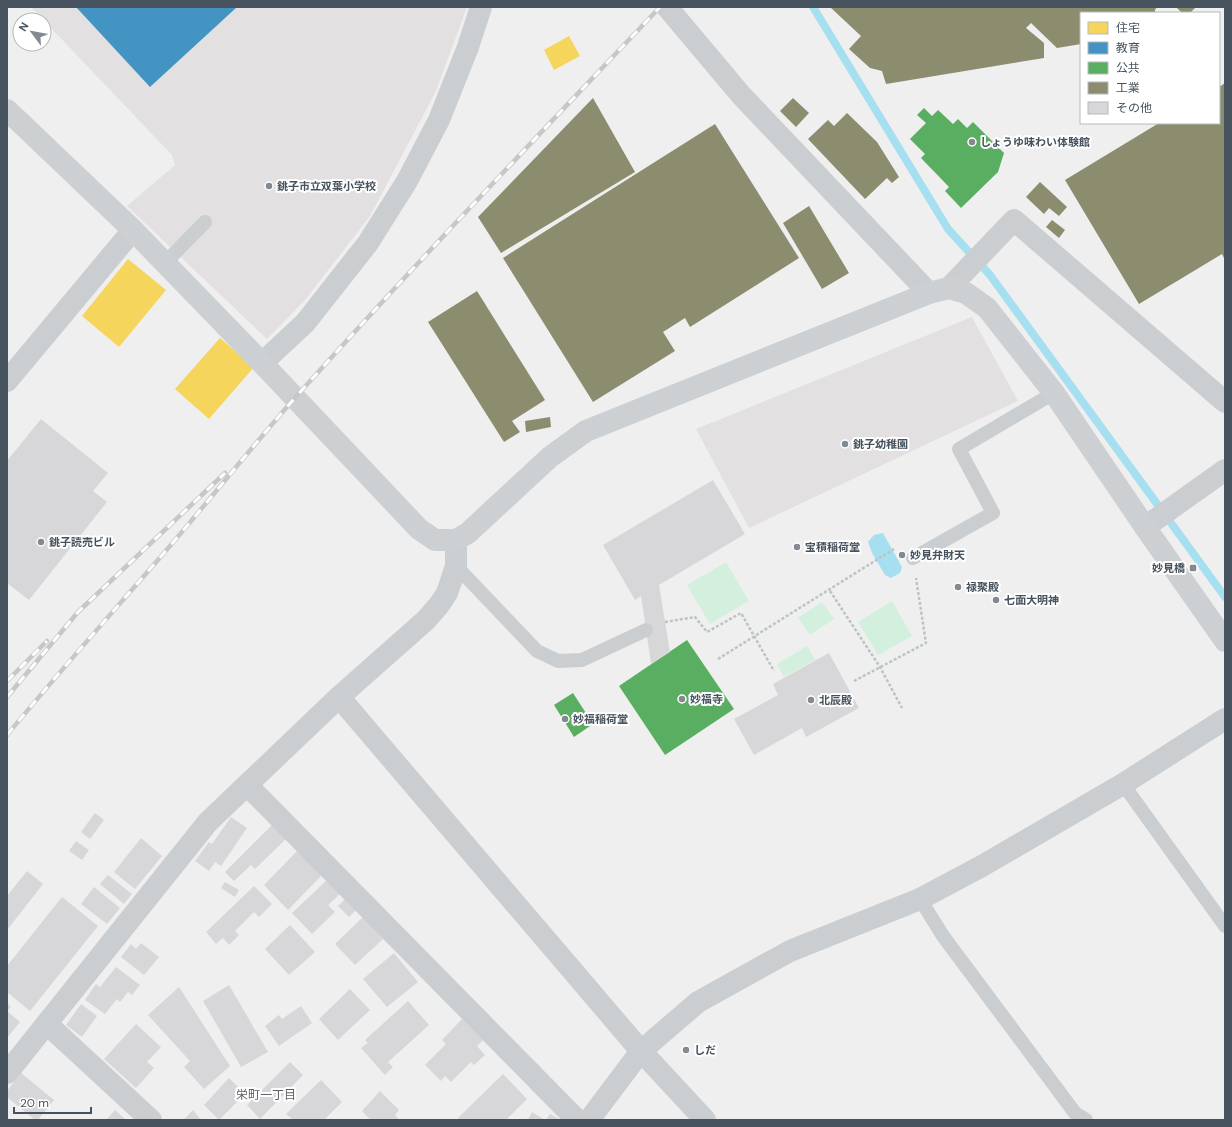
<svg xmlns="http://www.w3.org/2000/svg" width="1232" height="1127" viewBox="0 0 1232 1127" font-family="'DM Sans','Noto Sans JP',sans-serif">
	<rect width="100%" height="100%" fill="#f0efef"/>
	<g fill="#e2e0e1">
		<polygon points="31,7 467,7 436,91 370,216 305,300 267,339 127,206 175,165 172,155"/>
		<polygon points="972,317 1018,401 749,528 696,429"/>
	</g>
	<g fill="#d3f0de">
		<polygon points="726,562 749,601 710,624 687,585"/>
		<polygon points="892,601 912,636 878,655 858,622"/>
		<polygon points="822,602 834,619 810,635 798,618"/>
		<polygon points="807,646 815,660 784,677 777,664"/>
	</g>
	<polygon fill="#a6dfef" points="883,533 902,567 900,573 891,578 885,575 872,553 868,542 874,535"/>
	<g fill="#f6d55c">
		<polygon points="569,36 580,56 554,70 544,50"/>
		<polygon points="128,259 166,290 119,347 82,316"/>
		<polygon points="220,338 254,367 209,419 175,389"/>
	</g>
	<polygon fill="#4393c3" points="76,7 237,7 150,87"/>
	<g fill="#5aae61">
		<polygon points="924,108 932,116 938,110 953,124 958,119 967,128 973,122 1004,153 998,172 961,208 945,191 949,187 921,158 925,154 910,139 926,123 917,115"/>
		<polygon points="687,640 734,709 665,755 619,686"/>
		<polygon points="573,693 593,724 574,737 554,705"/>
	</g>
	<g fill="#8c8c6e">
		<polygon points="830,7 1157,7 1155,10 1155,13 1081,13 1081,44 1057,48 1031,23 1026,28 1044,43 1044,58 886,84 882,71 870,68 849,49 861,36"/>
		<polygon points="1176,7 1196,7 1190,13 1182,13"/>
		<polygon points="1225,83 1225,260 1222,254 1139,304 1065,180 1159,123 1219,123 1219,87"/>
		<polygon points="593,98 635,172 501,253 478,217"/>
		<polygon points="793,98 809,113 796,127 780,111"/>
		<polygon points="847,113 877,142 899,177 892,183 887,178 865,199 808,139 828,120 834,126"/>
		<polygon points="715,124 799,258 690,327 685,318 663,332 675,351 593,402 503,258"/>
		<polygon points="1040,182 1067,207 1059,216 1049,208 1044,214 1026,197"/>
		<polygon points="809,206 849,273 822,289 783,223"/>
		<polygon points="1052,220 1065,230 1059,238 1046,227"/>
		<polygon points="477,291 545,400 512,421 520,432 504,442 428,322"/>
		<polygon points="550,417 551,427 526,432 525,421"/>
	</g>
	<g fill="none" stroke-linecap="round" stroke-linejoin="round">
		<polyline stroke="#a6dfef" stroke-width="8" points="813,7 948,229 990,275 1225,597"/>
	</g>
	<g fill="#d7d7d9">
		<polygon points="41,419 108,473 93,491 107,502 29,600 7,583 7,461"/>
		<polygon points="713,480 745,534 659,585 670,652 651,664 641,596 635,600 603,545"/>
		<polygon points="829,653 859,708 806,737 802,728 754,755 734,719 778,695 773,684"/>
		<polygon points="95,813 104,820 90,839 81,832"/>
		<polygon points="231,817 247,828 221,866 215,862 209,871 195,861 209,842 212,844"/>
		<polygon points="272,825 286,839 255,869 251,865 234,881 225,872"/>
		<polygon points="141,838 162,856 135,889 114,872"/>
		<polygon points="76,841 89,850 82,860 69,851"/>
		<polygon points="299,849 323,874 288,910 264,885"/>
		<polygon points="27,871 43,884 7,930 7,896"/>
		<polygon points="108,875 132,894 124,904 100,884"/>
		<polygon points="328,879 341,893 328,905 335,912 312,934 292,913"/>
		<polygon points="225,882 239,890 235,897 221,888"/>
		<polygon points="254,886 272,904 259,917 254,912 235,931 239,935 229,945 223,938 216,944 206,932"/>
		<polygon points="94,887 120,908 107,924 81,904"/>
		<polygon points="62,897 98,926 30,1011 7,992 7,966"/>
		<polygon points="346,898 357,909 349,917 338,906"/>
		<polygon points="363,917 383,939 355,965 335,944"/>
		<polygon points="290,925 315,952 289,975 265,949"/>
		<polygon points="141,943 159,957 144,975 121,957 131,944 136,949"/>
		<polygon points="394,953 418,982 387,1007 363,979"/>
		<polygon points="116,967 140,985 132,995 128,992 120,1002 117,999 105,1014 85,1000 96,984 100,987"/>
		<polygon points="229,985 268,1052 241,1067 203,1001"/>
		<polygon points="179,987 230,1066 204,1089 184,1067 190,1061 148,1015"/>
		<polygon points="350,989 370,1010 338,1040 319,1019"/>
		<polygon points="408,1001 429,1025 388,1062 393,1067 385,1075 361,1048 368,1043 365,1040"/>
		<polygon points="7,1003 11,1007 7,1011 20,1022 7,1038"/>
		<polygon points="81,1004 97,1016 82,1037 66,1025"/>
		<polygon points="301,1006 312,1023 279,1046 265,1026 279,1015 282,1019"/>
		<polygon points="462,1019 483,1040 477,1046 485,1055 474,1065 471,1062 451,1082 445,1076 441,1081 425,1065 446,1044 442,1040"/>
		<polygon points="136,1024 161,1047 147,1062 154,1068 136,1088 104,1059"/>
		<polygon points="290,1062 303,1075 260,1119 247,1105"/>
		<polygon points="21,1073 54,1100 38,1120 35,1120 7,1097 7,1091"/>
		<polygon points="503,1074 527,1099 506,1120 460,1120 458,1118"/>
		<polygon points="229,1078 245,1094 219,1120 204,1105"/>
		<polygon points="321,1080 342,1102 324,1120 293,1120 286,1114"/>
		<polygon points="380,1091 399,1110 395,1115 400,1120 371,1120 362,1111"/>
		<polygon points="115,1110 126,1120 106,1120"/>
		<polygon points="193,1110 201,1120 183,1120"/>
		<polygon points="532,1112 545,1120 528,1120"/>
		<polygon points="550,1114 561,1120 546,1120"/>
	</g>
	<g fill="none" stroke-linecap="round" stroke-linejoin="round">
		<g stroke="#b8c5c1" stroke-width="2.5" stroke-dasharray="3 2" stroke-linecap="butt">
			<polyline points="830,591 880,667 902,708"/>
			<polyline points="665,622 695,617 707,632 741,613 774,671"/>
			<polyline points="718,659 894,549"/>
			<polyline points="854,681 926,643 916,578"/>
		</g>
		<g stroke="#cbced0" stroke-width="14">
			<polyline points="165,263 205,222"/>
			<polyline points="913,558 993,513 959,449 1054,393"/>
			<polyline points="456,566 537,651 558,661 582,660 646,630"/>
			<polyline points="1123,784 1225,926"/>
			<polyline points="920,899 943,936 1075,1113 1086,1120"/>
		</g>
		<g stroke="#cbced0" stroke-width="22">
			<polyline points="667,7 741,95 929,293"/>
			<polyline points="949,288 1014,220 1225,402"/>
			<polyline points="262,363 305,323 368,243 407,181 439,120 468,47 481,7"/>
			<polyline points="7,381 133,230"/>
			<polyline points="1145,527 1225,470"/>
			<polyline points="339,697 641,1051 705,1120"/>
			<polyline points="247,785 577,1120"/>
			<polyline points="47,1024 151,1120"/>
			<polyline points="7,1073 208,822 339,697 426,620 439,605 447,593 456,566 456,540"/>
			<polyline points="589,1120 641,1051 698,1002 790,951 920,899 982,866 1123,784 1225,719"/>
		</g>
		<polyline stroke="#ccd0d2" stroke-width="22" points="7,110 133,230 262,363 419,529 435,540 456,540 468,533 550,457 586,431 929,293 949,288 966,293 987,308 1054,393 1145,527 1225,641"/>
		<g stroke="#c5c7c9" stroke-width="4.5">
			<g id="rail">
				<polyline points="7,681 47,641"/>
				<polyline points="7,697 78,612 225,473"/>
				<path d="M7,735C58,673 112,613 164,553C208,502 250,449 294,399C413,266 537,137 660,7"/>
			</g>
		</g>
		<use href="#rail" stroke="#fff" stroke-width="3" stroke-dasharray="9" stroke-linecap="butt"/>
	</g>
	<g fill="#828990" stroke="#fff" stroke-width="1.5">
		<circle cx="972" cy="142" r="4"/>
		<circle cx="269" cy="186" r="4"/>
		<circle cx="845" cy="444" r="4"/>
		<circle cx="41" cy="542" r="4"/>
		<circle cx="797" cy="547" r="4"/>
		<circle cx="902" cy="555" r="4"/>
		<rect x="1189" y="564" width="8" height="8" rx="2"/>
		<circle cx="958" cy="587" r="4"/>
		<circle cx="996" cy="600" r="4"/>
		<circle cx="682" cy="699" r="4"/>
		<circle cx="811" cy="700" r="4"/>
		<circle cx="565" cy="719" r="4"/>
		<circle cx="686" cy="1050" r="4"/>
	</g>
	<g text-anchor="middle" stroke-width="4" stroke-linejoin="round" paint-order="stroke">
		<g font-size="11" font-weight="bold" fill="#46525d" stroke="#fff" text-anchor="start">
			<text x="980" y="146">しょうゆ味わい体験館</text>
			<text x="277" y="190">銚子市立双葉小学校</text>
			<text x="853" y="448">銚子幼稚園</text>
			<text x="49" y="546">銚子読売ビル</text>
			<text x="805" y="551">宝積稲荷堂</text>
			<text x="910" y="559">妙見弁財天</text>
			<text x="1185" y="572" text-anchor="end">妙見橋</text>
			<text x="966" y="591">禄聚殿</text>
			<text x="1004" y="604">七面大明神</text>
			<text x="690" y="703">妙福寺</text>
			<text x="819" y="704">北辰殿</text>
			<text x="573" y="723">妙福稲荷堂</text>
			<text x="694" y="1054">しだ</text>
		</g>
		<g font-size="12" fill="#5b5f64" stroke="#fff">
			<text x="266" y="1099">栄町一丁目</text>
		</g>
	</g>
	<rect width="1232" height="1127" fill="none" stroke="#46525d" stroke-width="16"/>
	<rect x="1080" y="12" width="140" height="112" fill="#ffffff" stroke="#b5babe"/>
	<rect x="1088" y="22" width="20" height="12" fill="#f6d55c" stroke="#b5babe"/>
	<text x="1116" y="32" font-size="12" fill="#46525d">住宅</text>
	<rect x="1088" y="42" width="20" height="12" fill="#4393c3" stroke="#b5babe"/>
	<text x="1116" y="52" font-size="12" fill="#46525d">教育</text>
	<rect x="1088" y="62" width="20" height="12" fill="#5aae61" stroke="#b5babe"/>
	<text x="1116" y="72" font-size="12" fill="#46525d">公共</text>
	<rect x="1088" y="82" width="20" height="12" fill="#8c8c6e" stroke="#b5babe"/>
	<text x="1116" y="92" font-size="12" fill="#46525d">工業</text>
	<rect x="1088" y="102" width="20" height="12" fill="#d7d7d9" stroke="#b5babe"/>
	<text x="1116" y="112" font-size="12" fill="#46525d">その他</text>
	<g transform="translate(32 32) rotate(302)"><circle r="19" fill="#ffffff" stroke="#b5babe"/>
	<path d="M0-3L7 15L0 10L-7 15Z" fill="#828990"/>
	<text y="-6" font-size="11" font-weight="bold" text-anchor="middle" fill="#46525d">N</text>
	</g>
	<path d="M14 1107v6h77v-6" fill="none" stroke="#46525d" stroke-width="2"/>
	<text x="20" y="1107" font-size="12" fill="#46525d" stroke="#ffffff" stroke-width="3" paint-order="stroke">20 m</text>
</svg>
